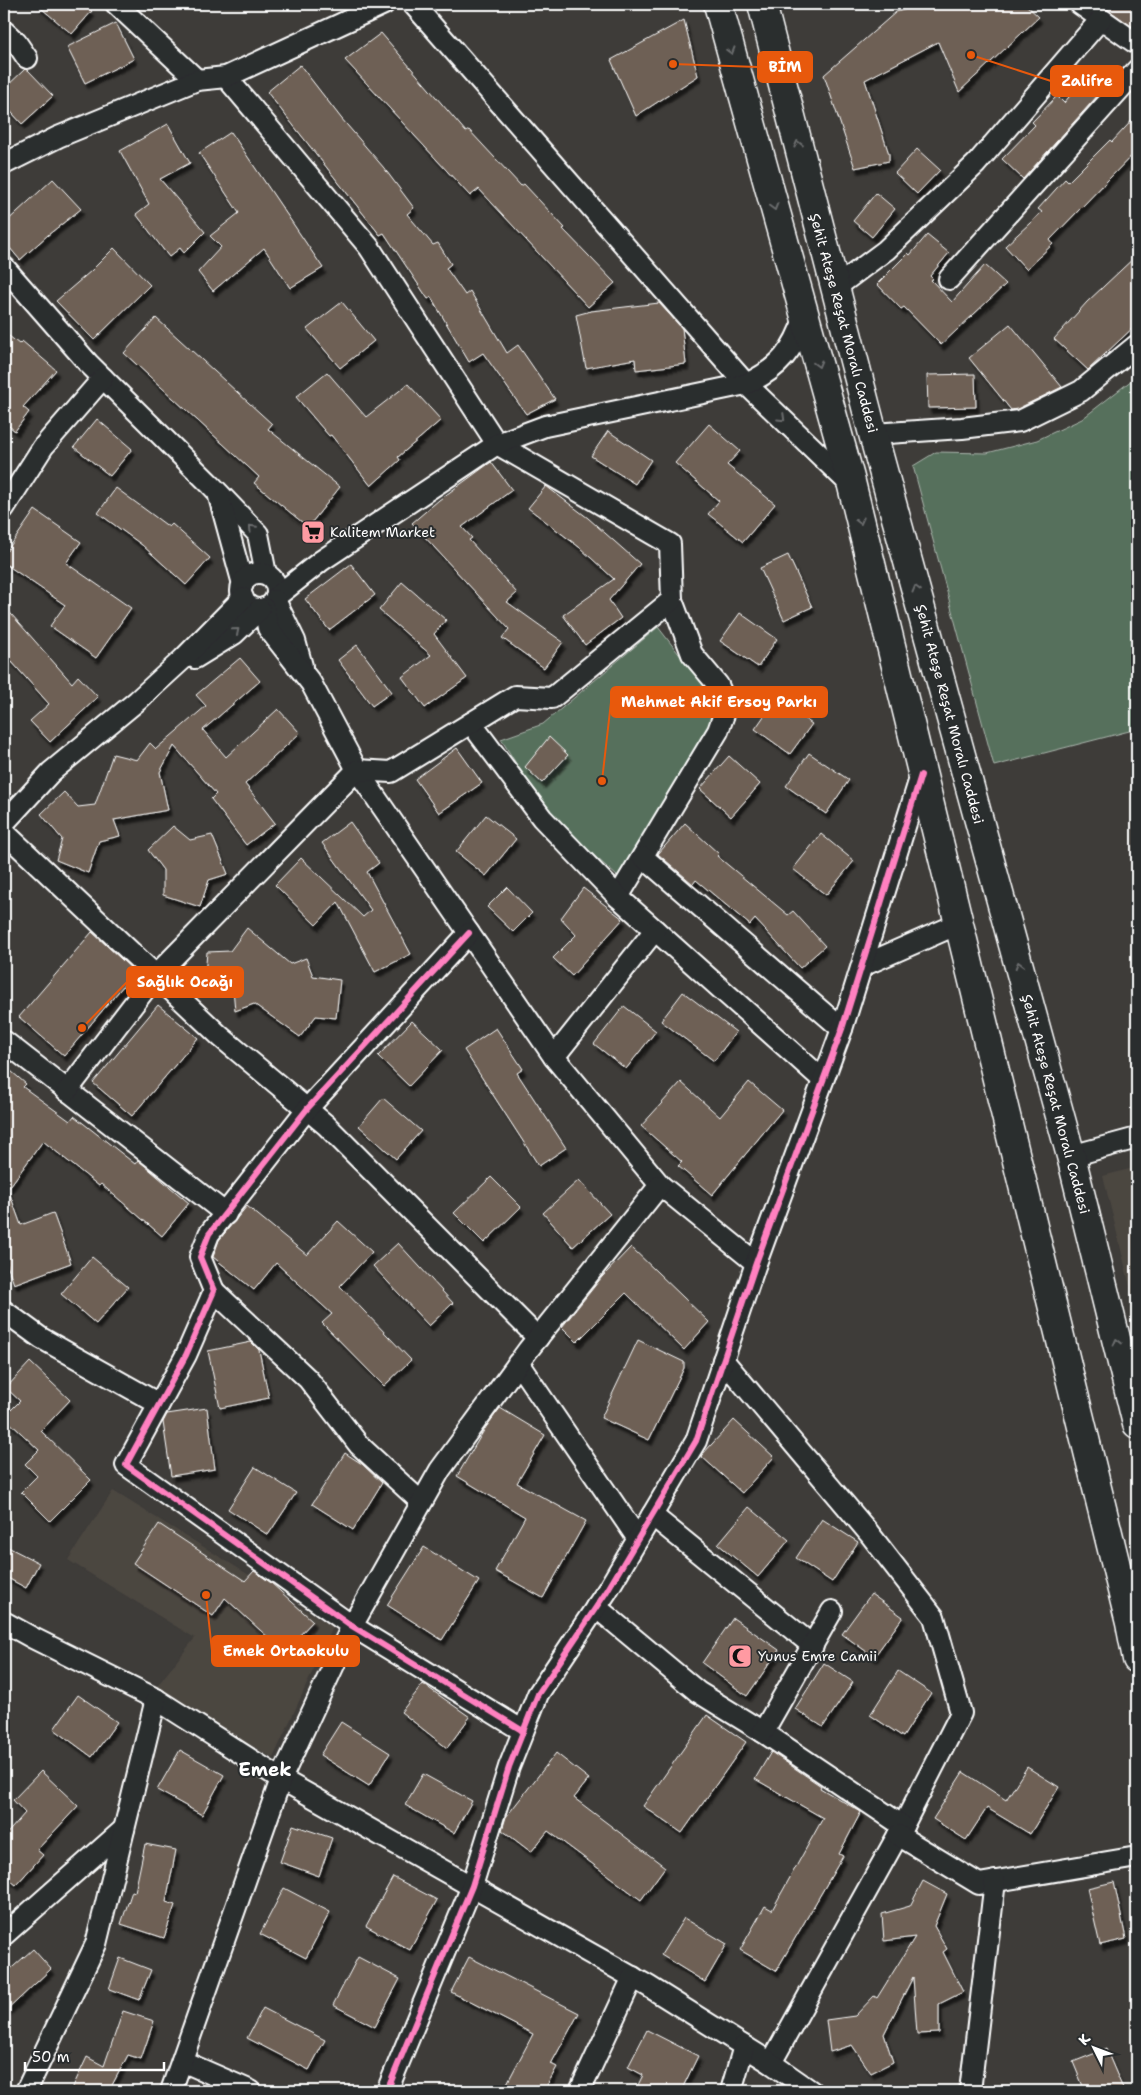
<svg xmlns="http://www.w3.org/2000/svg" width="1141" height="2095" viewBox="0 0 1141 2095" font-family="'Shantell Sans',sans-serif">
	<defs>
		<filter id="shadow"><feDropShadow dx="3" dy="5.5" stdDeviation="1" flood-color="#0009"/></filter>
	</defs>
	<rect width="100%" height="100%" fill="#3e3c39"/>
	<filter id="ink" filterUnits="userSpaceOnUse"><feTurbulence type="fractalNoise" baseFrequency=".02" numOctaves="2"/><feDisplacementMap in="SourceGraphic" scale="10" xChannelSelector="R" yChannelSelector="G"/><feConvolveMatrix kernelMatrix="1 2 1 2 8 2 1 2 1" color-interpolation-filters="sRGB"/></filter>
	<g filter="url(#ink)">
		<g fill="#4c4741">
			<polygon points="1137,1167 1137,1315 1103,1176"/>
			<polygon points="113,1491 333,1627 273,1758 154,1690 195,1638 68,1560"/>
		</g>
		<g fill="#576f5c" stroke="#abb7ae">
			<polygon points="1137,376 1137,729 994,766 913,466 936,452 987,453 1037,440 1082,419"/>
			<polygon points="658,627 720,707 697,750 618,877 546,812 501,739 543,724"/>
		</g>
		<g fill="#6e6054" stroke="#fff" filter="url(#shadow)">
			<polygon points="36,4 83,4 92,11 72,34"/>
			<polygon points="926,4 1025,4 1039,17 959,92 938,42 865,80 889,154 889,161 855,168 824,75 896,12"/>
			<polygon points="1100,4 1137,4 1137,30"/>
			<polygon points="684,20 698,76 636,116 611,60"/>
			<polygon points="116,23 134,59 85,83 67,47"/>
			<polygon points="381,33 466,132 469,130 521,186 524,184 565,228 563,229 615,283 588,307 479,189 470,196 345,60"/>
			<polygon points="300,65 341,118 384,168 414,208 407,214 433,245 438,243 451,264 446,268 465,295 470,291 507,353 518,345 555,399 526,414 483,353 469,362 431,297 428,299 384,233 380,235 267,92"/>
			<polygon points="25,69 28,70 53,96 22,124 4,104 4,89"/>
			<polygon points="1091,70 1108,84 1023,179 1002,159 1035,125 1032,122 1057,96 1064,103"/>
			<polygon points="1137,115 1137,150 1050,240 1053,244 1026,269 1005,246 1042,212 1038,209 1065,179 1068,182 1110,140 1112,142"/>
			<polygon points="168,124 190,163 160,179 205,232 184,253 180,248 169,257 136,214 149,204 120,151"/>
			<polygon points="231,132 323,268 290,288 264,248 213,291 198,272 221,247 210,236 239,213 199,153"/>
			<polygon points="917,149 940,170 917,194 895,173"/>
			<polygon points="53,179 81,209 48,235 20,260 4,241 4,224"/>
			<polygon points="876,193 895,209 872,237 853,221"/>
			<polygon points="927,235 949,253 930,276 933,279 931,280 952,302 985,265 1006,284 941,345 904,307 901,309 877,284 908,253 910,255"/>
			<polygon points="114,248 150,285 94,340 56,301 91,271"/>
			<polygon points="1137,255 1137,324 1088,370 1054,339 1087,302"/>
			<polygon points="342,302 374,341 340,368 307,329"/>
			<polygon points="659,303 682,328 686,364 636,370 635,359 586,368 576,315 591,311"/>
			<polygon points="156,318 272,424 268,429 340,487 308,527 254,483 259,477 124,353"/>
			<polygon points="1010,324 1062,387 1017,409 1011,410 969,358"/>
			<polygon points="4,332 19,344 22,341 56,370 23,407 29,412 15,431 4,422"/>
			<polygon points="327,372 366,417 408,384 441,420 398,457 400,460 371,486 331,435 329,436 296,397"/>
			<polygon points="975,374 976,407 928,408 927,375"/>
			<polygon points="97,419 132,449 110,476 74,447"/>
			<polygon points="709,424 740,451 727,465 775,504 743,542 708,514 719,501 675,463"/>
			<polygon points="608,431 651,460 635,484 591,456"/>
			<polygon points="491,462 512,490 462,527 472,538 469,540 517,593 507,602 563,642 544,668 502,638 509,629 412,523 439,500"/>
			<polygon points="546,486 588,518 640,564 609,600 621,618 585,645 563,615 614,579 579,547 528,508"/>
			<polygon points="116,488 169,527 172,524 210,558 186,585 142,545 98,513"/>
			<polygon points="35,510 81,542 66,563 131,608 96,658 50,626 65,605 4,563 4,555"/>
			<polygon points="788,555 812,607 784,620 760,568"/>
			<polygon points="351,564 375,595 329,630 305,599"/>
			<polygon points="402,582 446,620 434,634 467,678 425,708 402,677 431,655 379,610"/>
			<polygon points="4,606 72,683 78,676 98,697 50,742 30,721 49,704 4,653"/>
			<polygon points="740,613 777,639 758,667 720,641"/>
			<polygon points="357,645 392,692 372,706 338,660"/>
			<polygon points="240,658 260,681 203,730 226,757 278,709 300,733 245,784 275,823 246,845 211,799 216,794 174,746 160,772 168,810 114,820 120,836 99,841 88,873 56,860 62,839 41,814 64,792 78,807 95,805 113,754 137,760 150,743 156,749 206,706 196,695"/>
			<polygon points="776,699 812,724 790,754 755,729"/>
			<polygon points="549,737 568,755 542,783 525,767"/>
			<polygon points="457,748 482,783 439,813 415,779"/>
			<polygon points="809,753 849,780 826,814 786,786"/>
			<polygon points="729,756 760,784 731,817 700,789"/>
			<polygon points="486,815 516,839 486,876 456,852"/>
			<polygon points="350,822 379,863 367,872 411,954 375,972 338,902 316,925 275,885 301,858 363,917 371,910 322,843"/>
			<polygon points="685,823 719,854 717,856 788,915 793,911 825,946 800,968 755,919 750,925 696,880 693,884 658,854"/>
			<polygon points="173,826 190,840 212,835 228,874 209,880 200,907 163,895 163,870 148,850"/>
			<polygon points="821,834 854,861 826,895 793,869"/>
			<polygon points="507,887 532,913 513,932 487,907"/>
			<polygon points="583,888 623,919 572,976 553,958 576,935 561,918"/>
			<polygon points="247,928 290,964 306,958 313,976 340,980 336,1018 316,1016 300,1037 254,1004 235,1011 233,988 204,987 207,952 230,951"/>
			<polygon points="92,932 135,972 64,1056 19,1017"/>
			<polygon points="683,992 736,1032 714,1061 661,1021"/>
			<polygon points="158,1005 198,1038 132,1116 93,1083"/>
			<polygon points="624,1006 656,1031 626,1069 594,1044"/>
			<polygon points="412,1021 443,1050 409,1086 378,1056"/>
			<polygon points="496,1028 523,1069 517,1073 566,1148 539,1166 464,1050"/>
			<polygon points="4,1065 26,1084 23,1087 70,1121 74,1116 135,1164 138,1160 189,1203 162,1236 101,1184 99,1186 43,1141 8,1189 21,1225 53,1213 71,1263 14,1284 4,1257"/>
			<polygon points="681,1082 720,1117 749,1082 782,1110 712,1195 678,1166 682,1162 641,1126"/>
			<polygon points="383,1098 421,1131 396,1159 359,1126"/>
			<polygon points="491,1177 521,1207 484,1243 454,1213"/>
			<polygon points="579,1180 610,1214 573,1247 543,1213"/>
			<polygon points="247,1206 307,1255 338,1221 372,1252 340,1286 411,1360 384,1386 322,1323 332,1314 276,1263 254,1290 213,1257 219,1240"/>
			<polygon points="398,1243 453,1303 429,1326 373,1266"/>
			<polygon points="631,1247 709,1322 684,1350 626,1293 577,1342 562,1327 602,1277"/>
			<polygon points="92,1257 128,1287 96,1324 61,1294"/>
			<polygon points="638,1340 684,1362 684,1368 649,1440 601,1418"/>
			<polygon points="251,1342 259,1350 269,1398 220,1408 208,1351"/>
			<polygon points="30,1362 70,1400 41,1431 91,1480 50,1521 21,1492 37,1476 25,1464 39,1450 4,1417 20,1401 6,1388"/>
			<polygon points="207,1408 215,1469 171,1476 163,1422 167,1414"/>
			<polygon points="500,1408 545,1435 517,1483 586,1521 543,1598 495,1571 525,1517 457,1476 486,1427"/>
			<polygon points="734,1420 774,1457 742,1493 701,1456"/>
			<polygon points="345,1453 362,1464 382,1483 353,1530 312,1504"/>
			<polygon points="255,1467 296,1493 268,1535 228,1509"/>
			<polygon points="749,1507 789,1540 758,1577 718,1544"/>
			<polygon points="822,1519 858,1542 832,1582 796,1558"/>
			<polygon points="159,1524 245,1581 254,1571 270,1582 313,1621 284,1652 225,1598 213,1616 133,1563"/>
			<polygon points="4,1545 39,1563 26,1588 4,1576"/>
			<polygon points="424,1547 479,1581 442,1640 387,1605"/>
			<polygon points="871,1594 903,1617 874,1657 842,1634"/>
			<polygon points="733,1618 779,1650 747,1696 702,1663"/>
			<polygon points="824,1663 853,1682 823,1727 795,1709"/>
			<polygon points="898,1671 931,1693 903,1737 870,1715"/>
			<polygon points="423,1684 470,1717 447,1748 401,1712"/>
			<polygon points="78,1695 117,1722 92,1757 54,1729"/>
			<polygon points="707,1715 746,1742 682,1833 643,1806"/>
			<polygon points="341,1722 390,1753 369,1786 320,1755"/>
			<polygon points="180,1750 224,1775 202,1815 157,1790"/>
			<polygon points="771,1752 821,1786 820,1788 861,1812 839,1854 843,1856 776,1971 740,1950 765,1906 772,1910 823,1818 755,1779"/>
			<polygon points="556,1753 589,1779 574,1798 665,1867 641,1900 548,1831 531,1852 502,1830 506,1817"/>
			<polygon points="1027,1767 1059,1787 1030,1834 987,1808 966,1840 933,1819 963,1772 1006,1800"/>
			<polygon points="41,1771 78,1806 37,1850 43,1855 16,1885 4,1875 4,1837 25,1813 13,1800"/>
			<polygon points="423,1774 472,1801 454,1833 405,1805"/>
			<polygon points="293,1825 332,1838 319,1876 280,1862"/>
			<polygon points="145,1844 176,1850 166,1902 175,1905 164,1938 121,1924 132,1891 135,1892"/>
			<polygon points="393,1877 437,1900 410,1950 366,1926"/>
			<polygon points="923,1881 947,1894 934,1926 947,1949 943,1952 963,1992 939,2004 939,2033 917,2034 913,1977 884,2034 893,2062 871,2073 852,2045 830,2052 826,2020 855,2016 874,1996 877,1998 915,1937 884,1941 882,1914 910,1906"/>
			<polygon points="1114,1882 1126,1939 1100,1945 1087,1888"/>
			<polygon points="284,1888 330,1912 306,1958 260,1934"/>
			<polygon points="684,1918 727,1944 705,1982 661,1955"/>
			<polygon points="33,1949 51,1969 4,2013 4,1975"/>
			<polygon points="358,1957 400,1979 375,2027 333,2005"/>
			<polygon points="469,1957 579,2013 551,2064 557,2067 544,2091 503,2091 533,2034 451,1992"/>
			<polygon points="120,1958 151,1970 139,2000 109,1989"/>
			<polygon points="263,2008 325,2040 309,2070 247,2038"/>
			<polygon points="123,2011 154,2021 141,2059 128,2055 109,2091 71,2091 87,2057 104,2066"/>
			<polygon points="647,2030 698,2056 681,2091 635,2091 643,2075 628,2067"/>
			<polygon points="1106,2049 1124,2091 1085,2091 1073,2062"/>
		</g>
		<g fill="none" stroke-linecap="round" stroke-linejoin="round">
			<g stroke="#fff" stroke-width="24">
				<g id="street">
					<polyline points="116,4 197,80"/>
					<polyline points="413,4 746,384 851,485"/>
					<polyline points="1080,4 1137,44"/>
					<polyline points="4,31 16,42 27,58"/>
					<polyline points="226,77 369,247 497,444 670,544 672,600 692,654 718,685 727,706 718,731 618,897"/>
					<polyline points="4,164 58,137 197,80 226,77 384,4"/>
					<polyline points="4,267 88,363 211,485 258,534 266,574"/>
					<polyline points="949,279 1137,70"/>
					<polyline points="835,288 886,250 976,164 1101,19"/>
					<polyline points="873,434 962,428 1020,421 1081,391 1137,345"/>
					<polyline points="218,493 243,584"/>
					<polyline points="4,508 43,447 103,378"/>
					<circle cx="259" cy="591" r="18"/>
					<path d="M277,596L321,561L497,444L545,426L746,384C779,369 794,350 805,316"/>
					<polyline points="275,600 295,641 302,666"/>
					<polyline points="264,608 268,628 311,683 357,770 554,1057 660,1185 756,1263"/>
					<polyline points="195,658 234,634 260,609"/>
					<polyline points="471,723 542,818 618,897 823,1080"/>
					<polyline points="4,823 51,772 137,701 183,659 243,598"/>
					<polyline points="4,832 221,1037 326,1125 538,1338"/>
					<polyline points="643,857 842,1029"/>
					<polyline points="469,933 307,1109 209,1234 200,1257 214,1291 186,1355 126,1465 352,1626 523,1731"/>
					<polyline points="862,966 958,924"/>
					<polyline points="4,1041 226,1214"/>
					<polyline points="554,1057 655,930"/>
					<polyline points="67,1091 156,975 357,770 391,772 515,696 552,698 672,600"/>
					<polyline points="1071,1156 1137,1138"/>
					<polyline points="214,1291 308,1379 359,1445 421,1502"/>
					<polyline points="4,1311 41,1338 159,1404"/>
					<polyline points="723,1360 869,1533 934,1617 961,1713 903,1826 771,2063"/>
					<polyline points="518,1363 638,1539"/>
					<polyline points="652,1515 813,1646"/>
					<polyline points="596,1607 698,1692 763,1732 903,1826"/>
					<polyline points="4,1622 33,1638 156,1699 281,1779 648,1986 771,2063 811,2091"/>
					<polyline points="763,1732 832,1611"/>
					<polyline points="898,1835 979,1884 1137,1857"/>
					<polyline points="4,1935 124,1829"/>
					<polyline points="182,2061 251,2091"/>
					<polyline points="26,2091 96,1944 156,1699"/>
					<polyline points="171,2091 281,1779 352,1626 440,1470 528,1350 660,1185"/>
					<polyline points="387,2091 472,1886 509,1767 538,1694 607,1591 696,1441 756,1263 842,1029 921,775"/>
					<polyline points="580,2091 633,1977"/>
					<polyline points="731,2091 744,2046"/>
					<polyline points="970,2091 995,1881"/>
				</g>
			</g>
			<g stroke="#fff" stroke-width="31">
				<g id="secondary">
					<polyline points="718,4 850,478 1130,1623 1137,1659"/>
					<polyline points="762,4 873,434 1071,1156 1137,1424"/>
				</g>
			</g>
			<use href="#street" stroke="#2a2d2e" stroke-width="20"/>
			<use href="#secondary" stroke="#2a2d2e" stroke-width="28"/>
			<g stroke="#2a2d2e" stroke-width="9">
				<g id="cycleway">
					<polyline points="469,933 307,1109 209,1234 200,1257 214,1291 186,1355 126,1465 352,1626 523,1731"/>
					<polyline points="387,2091 472,1886 509,1767 538,1694 607,1591 696,1441 756,1263 842,1029 921,775"/>
				</g>
			</g>
			<use href="#cycleway" stroke="#ff80c0" stroke-width="6"/>
		</g>
		<defs><path id="oneway-chevron" d="M-2-3.5L2.5 0L-2 3.5" fill="none" stroke-width="1.6" stroke-linecap="round" stroke-linejoin="round" transform="scale(1.25)"/></defs>
		<g stroke="#6a6c6d">
			<use href="#oneway-chevron" transform="translate(731 51) rotate(74)"/>
			<use href="#oneway-chevron" transform="translate(798 144) rotate(-104)"/>
			<use href="#oneway-chevron" transform="translate(774 207) rotate(74)"/>
			<use href="#oneway-chevron" transform="translate(818 364) rotate(75)"/>
			<use href="#oneway-chevron" transform="translate(782 418) rotate(44)"/>
			<use href="#oneway-chevron" transform="translate(860 521) rotate(76)"/>
			<use href="#oneway-chevron" transform="translate(252 528) rotate(-133)"/>
			<use href="#oneway-chevron" transform="translate(916 589) rotate(-105)"/>
			<use href="#oneway-chevron" transform="translate(236 631) rotate(-40)"/>
			<use href="#oneway-chevron" transform="translate(1019 965) rotate(-105)"/>
			<use href="#oneway-chevron" transform="translate(1117 1342) rotate(-104)"/>
		</g>
	</g>
	<defs>
		<g id="supermarket-square" transform="scale(1.25)"><rect x="-9" y="-9" width="18" height="18" rx="4" fill="#ff9aa2" stroke="#2a2d2e"/><path d="M-6-5.5h2.5l.6 2H6L4.5 2H-2.5L-4.4-4H-6ZM-1.5 3.2a1.3 1.3 0 1 0 .1 0ZM3 3.2a1.3 1.3 0 1 0 .1 0Z" fill="#111"/></g>
		<g id="mosque-square" transform="scale(1.25)"><rect x="-9" y="-9" width="18" height="18" rx="4" fill="#ff9aa2" stroke="#2a2d2e"/><path d="M3.5-4.9A6 6 0 1 0 3.5 4.9A5 5 0 1 1 3.5-4.9Z" fill="#111"/></g>
	</defs>
	<g fill-rule="evenodd">
		<use href="#supermarket-square" x="313" y="532"/>
		<use href="#mosque-square" x="740" y="1656"/>
	</g>
	<g text-anchor="middle" stroke-width="4" stroke-linejoin="round" paint-order="stroke">
		<g font-size="14" fill="#fff" stroke="#2a2d2e">
			<text transform="translate(844 323) rotate(75)" y="5">Şehit Ateşe Reşat Moralı Caddesi</text>
			<text transform="translate(950 714) rotate(75)" y="5">Şehit Ateşe Reşat Moralı Caddesi</text>
			<text transform="translate(1056 1104) rotate(75)" y="5">Şehit Ateşe Reşat Moralı Caddesi</text>
		</g>
		<g font-size="14" fill="#fff" stroke="#2a2d2e" text-anchor="start">
			<text x="330" y="537">Kalitem Market</text>
			<text x="758" y="1661">Yunus Emre Camii</text>
		</g>
		<g font-size="19" font-weight="bold" fill="#fff" stroke="#2a2d2e">
			<text x="265" y="1776">Emek</text>
		</g>
	</g>
	<path fill="none" stroke="#e8590c" stroke-width="2" d="M673 64L758 67M971 55L1051 81M602 781L611 702M82 1028L127 982M206 1595L212 1651"/>
	<g fill="#e8590c" stroke="#2a2d2e" stroke-width="2">
		<circle cx="673" cy="64" r="5"/>
		<circle cx="971" cy="55" r="5"/>
		<circle cx="602" cy="781" r="5"/>
		<circle cx="82" cy="1028" r="5"/>
		<circle cx="206" cy="1595" r="5"/>
	</g>
	<g fill="#e8590c" stroke="#e8590c" stroke-width="2">
		<rect x="758" y="52" width="54" height="30" rx="5"/>
		<rect x="1051" y="66" width="72" height="30" rx="5"/>
		<rect x="611" y="687" width="216" height="30" rx="5"/>
		<rect x="127" y="967" width="116" height="30" rx="5"/>
		<rect x="212" y="1636" width="147" height="30" rx="5"/>
	</g>
	<g font-size="15" text-anchor="middle" font-weight="bold" fill="#fff">
		<text x="785" y="72">BİM</text>
		<text x="1087" y="86">Zalifre</text>
		<text x="719" y="707">Mehmet Akif Ersoy Parkı</text>
		<text x="185" y="987">Sağlık Ocağı</text>
		<text x="286" y="1656">Emek Ortaokulu</text>
	</g>
	<rect width="1141" height="2095" fill="none" stroke="#2a2d2e" stroke-width="20"/>
	<rect x="10" y="10" width="1121" height="2075" fill="none" stroke="#fff" stroke-width="2" filter="url(#ink)"/>
	<g transform="translate(1094 2048) rotate(312)" stroke="#2a2d2e" stroke-width="4" paint-order="stroke">
	<path d="M0-4L9 19L0 12L-9 19Z" fill="#ffffff"/>
	<text y="-8" font-size="14" font-weight="bold" text-anchor="middle" fill="#ffffff">K</text>
	</g>
	<path d="M25 2062v8h139v-8" fill="none" stroke="#ffffff" stroke-width="2.5"/>
	<text x="32" y="2062" font-size="15" fill="#ffffff" stroke="#2a2d2e" stroke-width="4" paint-order="stroke">50 m</text>
</svg>
